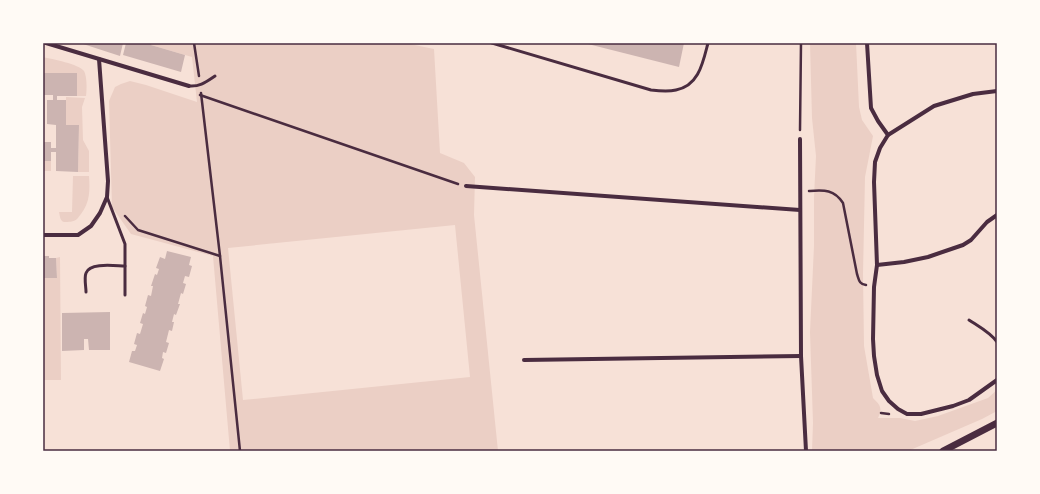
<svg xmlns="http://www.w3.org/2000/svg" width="1040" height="494" viewBox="0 0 1040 494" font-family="Roboto,sans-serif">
	<rect width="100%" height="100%" fill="#f7e1d7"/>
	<g fill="#ebcfc5" fill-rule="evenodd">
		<path d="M152,43H405L434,49L440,153L464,163L475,177L474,215L498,451H230L213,256L131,234L112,207L109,101L115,87L121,84L130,81L146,85L197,102L192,57L151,45ZM455,225L470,377L243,400L228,248Z"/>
		<path d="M810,43H856L859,107L862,120L873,136L865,177L863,274L864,346L873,398C880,405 883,408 878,418H900L915,421L938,416L988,398L997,390V411L982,419L908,451H812L813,423L810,332L814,246V197L816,156L812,118Z"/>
		<path d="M43,57C52,59 79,64 84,71C87,76 87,90 86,96H77V73H43Z"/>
		<polygon points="66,97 85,98 82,107 83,140 89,151 89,172 78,172 79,125 66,125"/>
		<rect x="43" y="161" width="8" height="10"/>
		<path d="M73,176H89C90,190 90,202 81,214C80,215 78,218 77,219C74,222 68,222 64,222C60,221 60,216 59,212H72Z"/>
		<polygon points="60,257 61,380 43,380 43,278 57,278 56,258"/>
	</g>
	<g fill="#ccb4b1">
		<polygon points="80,43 123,43 120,56"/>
		<polygon points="126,43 152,43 151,45 185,55 181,72 123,55"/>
		<polygon points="584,43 684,43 679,67"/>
		<polygon points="43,73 77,73 77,96 57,96 57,100 66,100 66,125 79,125 78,172 56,171 56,152 51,152 51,161 43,161 43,142 51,142 51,148 56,148 56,125 47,124 47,100 53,100 53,95 43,95"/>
		<polygon points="167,251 191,257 189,265 192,266 189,277 185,276 183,283 186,284 183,294 181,293 178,304 180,304 176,315 174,314 172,322 174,322 172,331 169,330 166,342 169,343 166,353 163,352 162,358 164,359 160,371 129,362 132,351 135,351 137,345 134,344 137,333 140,334 143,324 140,323 143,313 145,314 147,307 145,306 148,295 151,296 153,286 151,286 155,274 157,275 159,269 156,268 160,257 165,259"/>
		<polygon points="43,256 49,256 49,258 56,258 57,278 43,278"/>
		<polygon points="110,312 110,350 89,350 88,339 84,339 84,350 62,351 62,313"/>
	</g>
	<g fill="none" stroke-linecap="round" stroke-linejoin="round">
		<g stroke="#4a2c40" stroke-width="2.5">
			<polyline points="194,43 199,76"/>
			<polyline points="201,93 220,256 240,451"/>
			<polyline points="200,95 458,184"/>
			<polyline points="800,130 801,43"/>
			<path d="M809,191C824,190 834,189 843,203L857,274C859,280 859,284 866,285"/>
			<polyline points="125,216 138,230 220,256"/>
			<polyline points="881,413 889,414"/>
		</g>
		<g stroke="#4a2c40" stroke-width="3">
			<path d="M492,43L651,90C659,91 668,92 676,90C699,86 703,62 708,43"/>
			<path d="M189,86C200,87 206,82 215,76"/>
			<polyline points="107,197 125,244 125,295"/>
			<path d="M86,292C86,287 84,278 86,273C90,262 116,266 125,266"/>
			<path d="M969,320C978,326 991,333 997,342"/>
		</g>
		<g stroke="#4a2c40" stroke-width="4">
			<polyline points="46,43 189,86"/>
			<polyline points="867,43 871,108 878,121 888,135 880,148 875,162 874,182 877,265 874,287 873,339 874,356 877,375 882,391 889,401 898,409 907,414 921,414 953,406 969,400 997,380"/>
			<polyline points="888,135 934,106 973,94 997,91"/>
			<polyline points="800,139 801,356 806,451"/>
			<polyline points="466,186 800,210"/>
			<polyline points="43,235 78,235 91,226 100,213 107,197 108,181 99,59"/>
			<polyline points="877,265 904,262 928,257 963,245 971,240 987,222 997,215"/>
			<polyline points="524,360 801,356"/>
		</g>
		<polyline stroke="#4a2c40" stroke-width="7" points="943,451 997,423"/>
	</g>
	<rect width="1040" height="494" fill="none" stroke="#fffaf5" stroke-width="88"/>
	<rect x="44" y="44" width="952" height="406" fill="none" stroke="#4a2c40" stroke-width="1.5"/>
</svg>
